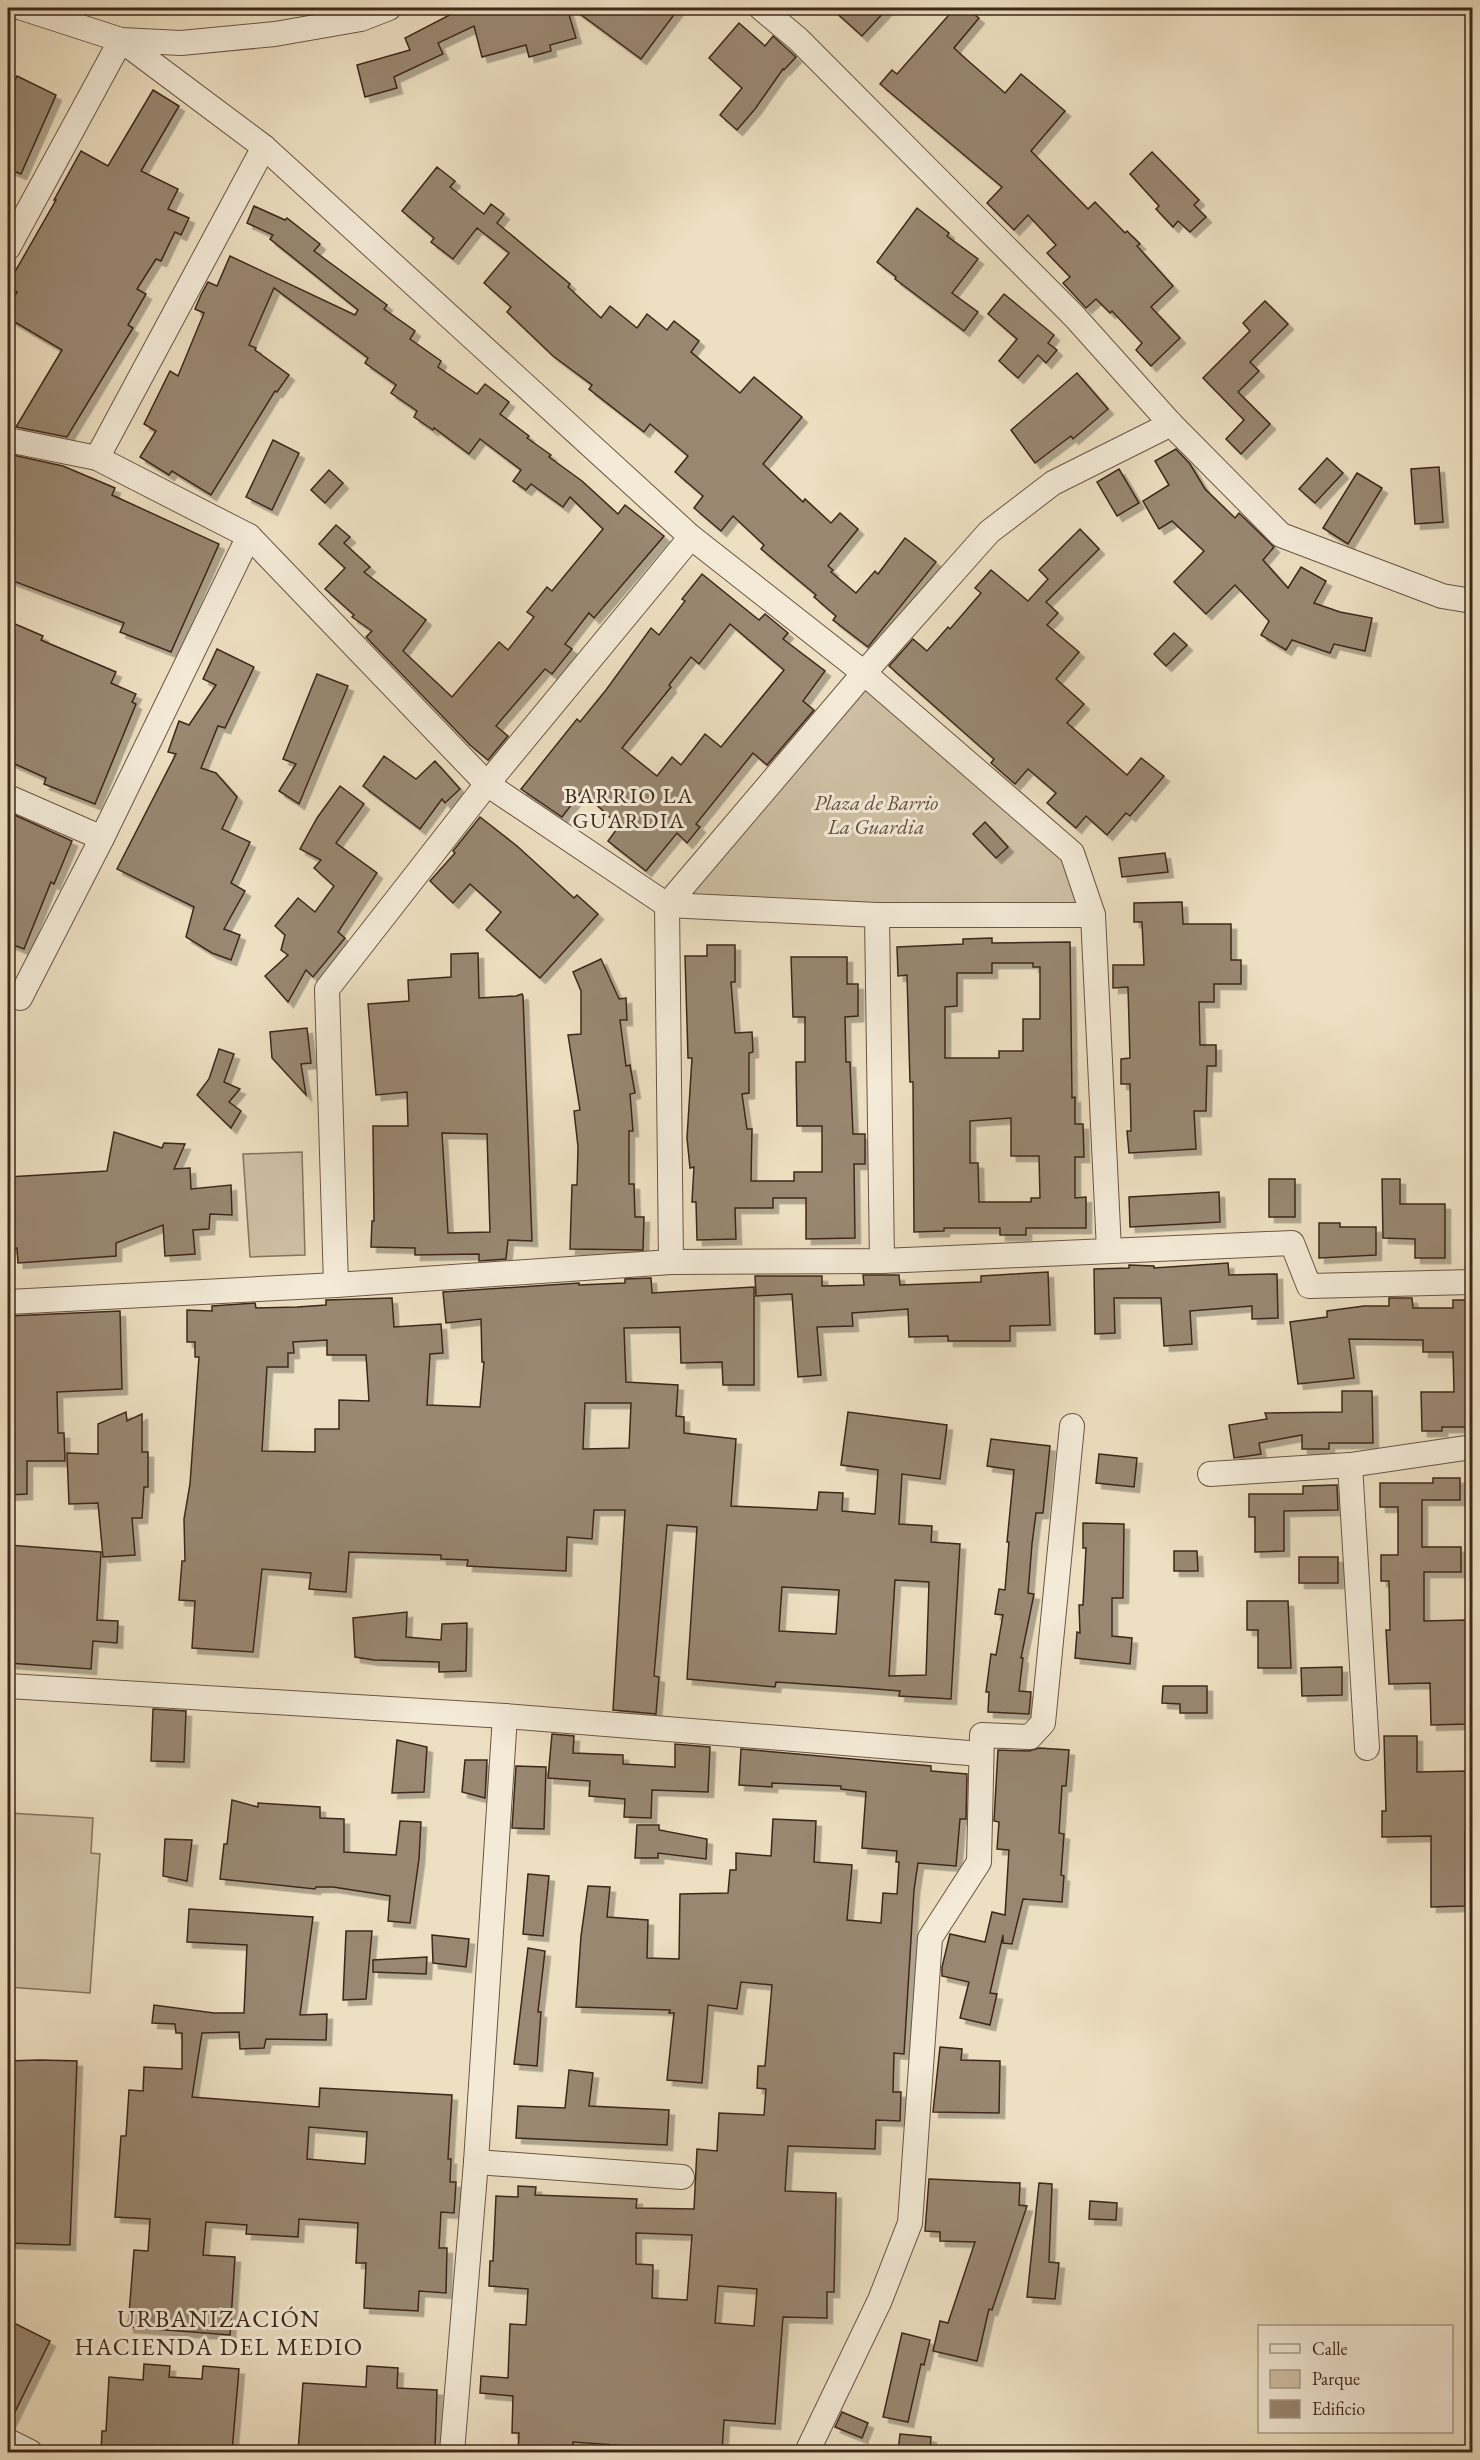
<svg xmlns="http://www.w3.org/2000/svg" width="1480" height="2460" viewBox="0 0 1480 2460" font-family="'EB Garamond',serif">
	<defs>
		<filter id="shadow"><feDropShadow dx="5.5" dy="5.5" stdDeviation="0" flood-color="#0004"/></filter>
	</defs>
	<rect width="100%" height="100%" fill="#eddfc1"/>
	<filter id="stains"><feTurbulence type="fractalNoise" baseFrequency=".00333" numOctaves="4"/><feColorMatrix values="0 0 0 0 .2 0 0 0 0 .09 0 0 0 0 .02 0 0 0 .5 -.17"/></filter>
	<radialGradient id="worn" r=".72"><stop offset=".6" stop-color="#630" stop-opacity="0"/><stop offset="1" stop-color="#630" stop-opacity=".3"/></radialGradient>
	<g fill="#cfc0a5" stroke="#867460" stroke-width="1.5">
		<polygon points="864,673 1072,853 1093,915 667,905"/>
		<polygon points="302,1152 305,1255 250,1257 243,1154"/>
		<polygon points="8,1813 93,1818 91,1853 100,1854 90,1993 8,1987"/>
	</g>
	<g fill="#998771" stroke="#3e281a" stroke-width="1.5" fill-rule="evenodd" filter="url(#shadow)">
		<polygon points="463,8 567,8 576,38 550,45 551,51 529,57 526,45 482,57 474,26 438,43 443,54 394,77 397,88 365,97 357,65 410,50 405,38"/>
		<polygon points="572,8 679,8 641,59"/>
		<polygon points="831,8 888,8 862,36"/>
		<polygon points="955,8 966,8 979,18 954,48 966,59 1005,93 1021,74 1065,111 1031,151 1088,209 1095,202 1125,233 1127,231 1140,244 1137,246 1173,286 1151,307 1180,338 1151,366 1136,350 1142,343 1112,311 1110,313 1096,299 1086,308 1063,283 1070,277 1047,253 1056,245 1028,215 1014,230 987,203 1002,187 880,84 892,70 897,74"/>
		<polygon points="739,23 765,46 773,36 796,57 784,70 783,69 755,109 737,130 720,115 742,88 709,58"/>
		<polygon points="17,76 56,95 21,174 8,169 8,95"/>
		<polygon points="153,90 179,106 141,171 178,189 168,209 189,218 181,235 175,232 161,261 156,259 137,289 146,294 128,325 133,328 67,437 16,427 62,350 8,318 8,309 17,292 8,286 8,284 56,200 54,200 81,151 108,166"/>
		<polygon points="1152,152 1199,200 1194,205 1206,217 1190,232 1178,221 1173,227 1156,209 1159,206 1130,174"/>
		<polygon points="437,167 455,181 450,187 484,214 491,204 504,214 497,223 570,284 568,287 601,318 610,306 637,328 647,314 667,330 674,321 699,341 691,352 740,393 754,377 802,417 763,464 803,502 805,499 831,523 840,513 858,529 828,566 833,570 831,572 856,593 875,571 878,574 905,538 936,562 868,647 833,620 836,616 814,597 816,595 761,549 764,545 733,516 721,531 694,508 703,496 675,472 688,456 650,424 644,432 589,389 592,385 553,356 507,312 511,307 484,283 509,253 477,228 453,259 431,242 434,238 402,211"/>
		<polygon points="254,206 285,220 287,218 320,244 314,251 387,305 384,309 415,331 410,339 441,361 438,367 477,394 485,384 509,402 500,414 529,436 527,438 551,455 549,457 582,481 618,514 625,505 664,536 594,618 589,613 565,644 572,649 552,674 545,669 496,726 508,736 488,760 470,745 366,637 372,631 352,617 354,615 325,589 345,568 319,544 336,525 350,537 344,543 370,567 364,572 426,620 403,651 452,697 499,642 508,650 534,617 527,612 547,587 552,591 603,529 570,497 563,507 531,484 526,490 513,481 521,470 480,439 469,454 434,428 433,430 414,417 417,411 391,393 396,385 365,363 368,358 274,288 249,345 256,348 255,350 289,375 277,392 275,391 211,495 172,471 169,475 140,457 156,431 144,424 170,371 178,376 204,313 195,309 201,295 208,282 217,286 230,256 355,315 358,310 270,239 273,235 247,223"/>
		<polygon points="917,208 949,233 947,236 978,259 952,293 978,312 964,331 895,279 896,277 877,262"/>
		<polygon points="1004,294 1054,335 1048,343 1057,350 1046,363 1038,355 1018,378 999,361 1017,339 988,314"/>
		<polygon points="1265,301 1288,324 1250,362 1259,371 1238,392 1270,424 1241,454 1226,439 1244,420 1203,378 1250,331 1243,323"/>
		<polygon points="1077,373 1108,409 1073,439 1071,436 1035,463 1011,430"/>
		<polygon points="273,440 299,453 272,510 246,497"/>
		<polygon points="1176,449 1190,464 1205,489 1235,518 1239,513 1274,547 1263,560 1288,588 1301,567 1326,581 1314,603 1340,612 1372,618 1365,651 1334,644 1330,653 1292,640 1286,650 1261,635 1269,621 1235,585 1206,614 1174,582 1204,551 1172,521 1159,529 1143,501 1169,485 1155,461"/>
		<polygon points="8,454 63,466 115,488 112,495 219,544 171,652 120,632 124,623 8,579"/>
		<polygon points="1327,458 1343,473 1315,503 1299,489"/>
		<polygon points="1439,467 1443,522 1415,524 1411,469"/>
		<polygon points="1119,469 1139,503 1117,516 1097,482"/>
		<polygon points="329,470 343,483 325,503 311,490"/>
		<polygon points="1357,473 1382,488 1348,544 1323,528"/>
		<polygon points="1080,529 1099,549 1046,602 1058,613 1047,625 1079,652 1056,679 1084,704 1067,723 1127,775 1141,758 1164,776 1130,816 1126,813 1107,835 1086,816 1076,828 1047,803 1056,793 1028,769 1015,784 991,763 994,759 889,666 913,639 927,651 948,627 950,629 981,593 975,588 991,570 1028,601 1048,579 1039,570"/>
		<path d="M702,574L759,620L765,614L788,633L783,639L825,671L803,701L814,710L767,765L753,753L696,824L700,827L687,843L677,833L646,871L608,841L619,826L582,791L562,817L521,789L577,719L580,722L606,690L651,628L659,635L685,601L682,599ZM730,624L784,670L721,747L705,734L681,765L672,757L657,776L622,748L671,687L669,685L691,657L699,664Z"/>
		<polygon points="8,621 43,636 41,640 116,672 111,683 136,694 132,702 136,704 95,804 44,784 46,778 8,761"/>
		<polygon points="1174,633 1187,645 1166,666 1154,654"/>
		<polygon points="217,649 254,667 225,728 218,726 201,768 216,773 237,797 222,829 250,842 231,883 245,891 224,929 240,935 231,960 212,953 186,937 194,907 117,869 176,754 168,752 179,721 189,725 216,685 203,679"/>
		<polygon points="317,674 348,686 299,804 279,791 296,764 283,759"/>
		<polygon points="384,756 416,779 435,761 460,789 445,803 442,799 420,829 363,786"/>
		<polygon points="340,786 364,804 336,843 377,873 338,932 345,938 313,977 306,970 288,1002 265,976 288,955 281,950 285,935 275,926 298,898 315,912 334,886 314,868 321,860 300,849 317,818"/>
		<polygon points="8,812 72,841 54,884 51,882 24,949 8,943"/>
		<polygon points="480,817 517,846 574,898 577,895 598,914 540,978 486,930 501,912 470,884 453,903 430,881 455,853 453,851"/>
		<polygon points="985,822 1008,847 996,858 973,834"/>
		<polygon points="1165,853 1168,872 1122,877 1119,858"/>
		<polygon points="1182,902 1183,924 1231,924 1231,960 1241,960 1241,984 1214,984 1214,1002 1199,1002 1200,1045 1216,1045 1216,1066 1207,1066 1206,1111 1194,1111 1196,1149 1129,1153 1127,1131 1131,1131 1130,1084 1121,1084 1121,1059 1130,1058 1128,987 1113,988 1113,965 1144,965 1142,922 1134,922 1134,903"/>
		<path d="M992,938V943L1070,942L1072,1098L1075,1097V1124H1083L1084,1157H1075V1198L1086,1197V1228H1026V1235H1000V1228H944V1231L914,1232L913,1082H910L907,975L898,976L897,947L963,944V939ZM992,963H1033V967H1040V1019H1023V1051H999V1058H945V1007L957,1006V973H992ZM1011,1118V1156H1039L1040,1198H1031V1202H979L978,1163H970V1121Z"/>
		<polygon points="707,945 735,945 735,982 731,982 735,1033 752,1032 753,1052 749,1053 749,1093 742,1094 747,1129 752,1129 751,1181 794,1181 794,1172 822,1172 822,1126 797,1126 796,1062 805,1062 805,1017 793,1017 791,957 847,957 847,984 858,984 858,1016 845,1017 846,1062 850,1062 853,1134 865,1134 865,1164 854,1164 855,1238 806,1239 806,1198 773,1198 773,1208 735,1208 736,1239 697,1240 696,1202 692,1202 694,1167 690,1168 687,1138 692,1058 688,1058 685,956 707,956"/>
		<path d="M478,953L479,998L516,996L522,994L523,996L532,1241L508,1240L506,1259L479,1261V1254L415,1255V1248L371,1247L372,1221H374L373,1126H408L407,1092L376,1095L368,1004L409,1001L408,980L451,977V954ZM442,1133L487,1134L490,1232L448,1233Z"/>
		<polygon points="601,959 619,999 626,998 627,1020 620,1020 626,1066 630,1065 635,1093 630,1094 633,1131 629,1131 629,1184 634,1184 635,1217 644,1217 643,1250 570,1249 572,1185 577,1185 578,1147 574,1111 580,1110 568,1035 581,1034 581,991 573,972"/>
		<polygon points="307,1028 311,1063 301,1064 306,1095 272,1058 270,1032"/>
		<polygon points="219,1049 234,1054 224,1082 240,1089 229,1102 241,1111 231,1128 197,1095 209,1079"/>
		<polygon points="114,1132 162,1148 164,1143 185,1144 174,1169 190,1168 191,1189 231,1185 232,1215 210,1214 209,1229 193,1230 195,1254 165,1256 163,1225 116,1243 116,1256 18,1263 17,1248 8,1249 8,1177 107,1171"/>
		<rect x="1269" y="1179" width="26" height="38"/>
		<polygon points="1382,1179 1400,1179 1400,1204 1445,1204 1445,1258 1415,1258 1415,1239 1383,1238"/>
		<polygon points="1219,1192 1220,1222 1130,1227 1129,1197"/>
		<polygon points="1319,1223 1340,1223 1340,1227 1376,1227 1376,1255 1319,1258"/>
		<polygon points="1228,1263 1229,1275 1277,1274 1278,1318 1252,1319 1252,1306 1190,1311 1192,1344 1164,1346 1161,1298 1114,1298 1115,1333 1095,1334 1094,1269 1129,1268 1129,1265 1154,1266 1154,1268"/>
		<polygon points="1048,1272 1050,1325 1010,1326 1010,1341 948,1341 948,1336 909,1337 908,1309 852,1313 853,1326 817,1327 821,1375 798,1377 792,1294 756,1296 755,1276 822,1276 822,1286 864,1285 863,1275 899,1275 900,1285 981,1282 981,1276"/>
		<path d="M651,1278L652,1293L754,1287V1385H723L722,1362L681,1363L680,1327L624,1328L626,1382L678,1385L676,1416L684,1417V1433L736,1439L731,1506L817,1510L819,1492L843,1493L842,1511L875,1514L878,1470L841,1465L848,1412L947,1425L940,1479L902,1474L899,1524L932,1526L931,1542L960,1544L951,1699L899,1696L900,1691L863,1688L776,1682L775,1687L687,1679L697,1527L667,1525L654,1676L659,1677L656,1714L613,1710L625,1510H594L592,1539L567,1537L566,1571L467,1566L468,1560L441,1559V1555L349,1552L346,1592L309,1589L311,1573L262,1569L253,1652L192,1648L195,1601L179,1600L182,1561H185L184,1519L190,1484L199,1357H195V1342H187V1310L212,1311V1306L255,1303L256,1308L297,1307L326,1305V1300L392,1298L394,1327L441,1324L443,1353L430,1354L427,1405L480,1407L484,1362H482L481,1319L446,1323L443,1292L579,1283V1285L625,1283V1279ZM327,1340V1355H366L369,1401L339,1400V1429H315V1452L262,1451L267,1367H288V1353H294L293,1342ZM585,1403H631L629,1448L583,1449ZM895,1580L929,1582L926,1675L889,1676ZM782,1587L839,1590L836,1634L779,1631Z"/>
		<polygon points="1389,1298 1412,1298 1413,1308 1453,1308 1453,1300 1473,1300 1473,1427 1442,1427 1442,1431 1422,1431 1421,1392 1454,1392 1453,1352 1423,1352 1423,1340 1349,1339 1354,1378 1298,1384 1290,1322 1327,1317 1327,1311 1364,1306 1389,1306"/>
		<polygon points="120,1311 122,1389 57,1392 58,1433 64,1433 65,1461 27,1461 27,1494 8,1495 8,1316"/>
		<polygon points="1342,1391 1372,1391 1373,1443 1329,1443 1329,1449 1302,1449 1302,1435 1259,1443 1261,1454 1234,1458 1229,1425 1267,1419 1265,1413 1342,1412"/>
		<polygon points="126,1412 127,1421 142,1414 142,1452 148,1452 148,1487 144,1487 142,1518 132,1518 135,1555 103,1557 98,1503 69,1504 67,1453 98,1454 98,1424"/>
		<polygon points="991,1439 1050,1446 1043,1513 1036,1513 1032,1544 1028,1593 1034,1594 1021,1658 1023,1658 1019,1691 1031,1692 1029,1714 988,1712 989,1692 986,1692 991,1654 996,1655 1003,1615 995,1614 999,1589 1005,1590 1009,1542 1007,1542 1014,1470 987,1466"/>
		<polygon points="1099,1454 1137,1458 1134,1487 1096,1483"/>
		<polygon points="1433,1478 1460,1478 1460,1500 1422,1500 1422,1547 1461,1547 1461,1572 1424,1572 1424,1621 1466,1620 1469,1682 1466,1682 1467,1724 1431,1725 1430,1683 1389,1684 1386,1630 1390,1630 1389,1581 1381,1581 1381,1555 1398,1555 1398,1507 1380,1507 1380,1483 1433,1483"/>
		<polygon points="1337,1485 1338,1510 1284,1511 1284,1551 1255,1552 1255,1517 1249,1517 1249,1494 1303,1494 1303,1486"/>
		<polygon points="1083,1523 1124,1524 1123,1598 1112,1598 1112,1636 1132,1638 1130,1664 1075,1658 1077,1632 1080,1633 1079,1605 1083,1605 1086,1548 1083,1548"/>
		<polygon points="8,1545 101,1552 97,1620 118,1621 117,1643 93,1641 91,1669 8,1663"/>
		<polygon points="1174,1551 1197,1551 1198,1571 1174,1571"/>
		<rect x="1299" y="1557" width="39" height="26"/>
		<polygon points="1247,1601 1288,1601 1291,1668 1258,1668 1258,1630 1247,1630"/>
		<polygon points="407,1612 406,1637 441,1640 442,1624 467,1623 466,1671 439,1672 439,1662 374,1660 355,1657 353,1618"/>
		<polygon points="1342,1667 1342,1695 1302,1696 1301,1668"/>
		<polygon points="1163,1686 1207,1686 1207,1713 1180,1713 1180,1704 1162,1703"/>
		<polygon points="153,1709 186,1711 184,1762 151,1761"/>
		<polygon points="552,1734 574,1736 573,1753 623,1755 623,1764 675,1767 675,1744 710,1747 708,1792 652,1790 651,1818 624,1817 625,1799 589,1796 590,1781 548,1778"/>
		<polygon points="1384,1736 1417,1736 1417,1772 1467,1771 1469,1831 1465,1831 1465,1906 1431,1907 1431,1836 1382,1837 1382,1811 1386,1811"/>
		<polygon points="397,1740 427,1747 424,1792 392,1793"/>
		<polygon points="1039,1748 1069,1750 1066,1786 1062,1786 1059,1833 1064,1834 1061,1875 1064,1876 1062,1902 1023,1899 1012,1944 1003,1943 1003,1935 990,1993 997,1994 990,2025 960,2018 969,1982 942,1976 942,1967 950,1934 985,1942 992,1912 1005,1915 1009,1850 997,1849 999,1822 994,1821 998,1750 1029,1751"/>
		<path d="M741,1749L931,1766V1771L967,1774L966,1819H960L956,1866L918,1863L914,1890L904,2054L894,2053L893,2092H901L900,2121L876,2120L875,2149L788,2146L785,2191L836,2193L834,2292H827V2318L783,2317L775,2424L724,2420L722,2452H627L628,2446L573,2442V2452H518L519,2433H512L513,2396L480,2393L481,2376L508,2378L510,2324L526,2325L528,2289L489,2286L490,2261H493L496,2196L518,2197V2186L536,2187L535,2195L637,2199L636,2208L694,2209L697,2149L717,2151L719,2113L764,2115L766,2089L757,2088L758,2066H765L772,1985L741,1982L737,2009L708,2005L702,2083L667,2080L674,2013H669L670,2010L576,2007L581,1936L588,1886L610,1887L607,1917L648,1920L647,1958L679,1959L680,1894L728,1893L730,1870H736V1853L771,1856L773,1819L816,1821L814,1862L852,1865L847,1920L881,1923L883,1893L897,1894L899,1862H896L897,1851L862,1848L866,1792L841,1789V1786L772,1783V1787L739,1785ZM636,2233L692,2235L687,2300L652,2298L653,2265L636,2264ZM718,2286L757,2289L754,2326L715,2323Z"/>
		<polygon points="465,1760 487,1760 485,1798 462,1792"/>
		<polygon points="516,1766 546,1767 544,1829 512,1828"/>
		<polygon points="232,1800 258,1807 258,1803 320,1807 320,1818 344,1819 344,1852 396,1855 400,1821 421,1822 419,1859 410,1923 388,1921 390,1896 333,1887 316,1887 315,1889 220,1879 224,1844 227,1844"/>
		<polygon points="637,1825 659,1825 659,1830 707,1839 706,1859 658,1853 658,1858 635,1858"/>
		<polygon points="165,1839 192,1840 187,1881 163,1876"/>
		<polygon points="528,1874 549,1876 543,1936 523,1934"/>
		<path d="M189,1909L313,1917L300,2015L327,2014L326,2040L266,2039L264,2048L240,2049L239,2032L202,2033L192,2097L319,2107L320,2088L452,2095L448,2159H451L450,2182H456L454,2213L441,2212L439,2248H447L446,2293L419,2291L418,2311L364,2308L366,2263H356L358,2223L299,2219L298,2237L246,2234L247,2225L206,2222L203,2255L235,2257L230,2335L128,2327L134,2250L148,2251L150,2219L115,2217L121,2136H126L129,2090L143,2091L144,2067L182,2069V2033H176L175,2024L152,2023L154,2005L214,2013H244L247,1945L187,1942ZM309,2127L367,2132L365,2164L307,2159Z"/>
		<polygon points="346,1931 372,1931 366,1999 343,2000"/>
		<polygon points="432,1935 469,1939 466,1967 433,1963"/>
		<polygon points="528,1948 545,1951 538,2012 541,2012 537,2066 514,2064"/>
		<polygon points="427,1957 426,1974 373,1972 373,1960"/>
		<polygon points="940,2047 962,2049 961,2060 1000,2061 999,2113 933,2112"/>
		<polygon points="40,2060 77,2061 70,2245 8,2243 8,2061"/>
		<polygon points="569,2070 593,2073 589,2106 669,2110 667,2145 516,2138 518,2106 565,2108"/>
		<polygon points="929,2179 1020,2183 1019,2205 1027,2206 992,2310 989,2309 977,2361 933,2351 940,2321 948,2323 975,2242 940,2241 940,2232 925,2231"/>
		<polygon points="1039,2183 1052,2184 1049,2262 1059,2263 1055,2299 1027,2297"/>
		<polygon points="1090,2201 1117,2203 1116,2220 1089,2219"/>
		<polygon points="8,2320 50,2341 8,2426"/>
		<polygon points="902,2333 930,2340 924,2365 921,2364 908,2422 883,2417"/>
		<polygon points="144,2364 170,2366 169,2377 202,2379 203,2366 239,2369 232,2452 101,2452 102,2431 106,2431 109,2377 143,2380"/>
		<polygon points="367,2366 398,2368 397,2388 437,2390 435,2449 419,2448 418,2452 298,2452 303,2383 366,2387"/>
		<polygon points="842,2412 868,2423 862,2438 835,2427"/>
		<polygon points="900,2434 931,2437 930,2452 898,2452"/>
	</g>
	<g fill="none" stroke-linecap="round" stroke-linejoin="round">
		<g stroke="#6a5644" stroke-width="26">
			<g id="street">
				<polyline points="22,8 121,40 181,43 275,34 361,19 389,8"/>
				<polyline points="761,8 798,39 1074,316 1171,424 1281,535 1442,596 1472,601"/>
				<polyline points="8,248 121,40 264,147 691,537 864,673 1072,853 1093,915 1109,1250"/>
				<polyline points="8,440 97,458 249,536 487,784 667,905 877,915 1093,915"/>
				<polyline points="97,458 264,147"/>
				<polyline points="8,797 102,838"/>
				<polyline points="877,915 882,1261"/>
				<polyline points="8,991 20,998 102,838 249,536"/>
				<polyline points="671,1262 667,905 864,673 989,532 1053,483 1171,424"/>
				<polyline points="336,1285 327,989 487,784 691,537"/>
				<polyline points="8,1302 336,1285 671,1262 882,1261 1292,1243 1309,1286 1472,1282"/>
				<polyline points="1350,1465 1367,1748"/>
				<polyline points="1210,1474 1350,1465 1472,1447"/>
				<polyline points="8,1686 505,1716 981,1754"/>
				<polyline points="476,2162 682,2177"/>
				<polyline points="8,2441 30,2452"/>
				<polyline points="452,2452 476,2162 505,1716"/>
				<polyline points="807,2452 880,2300 910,2223 930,1938 979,1862 982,1735 1030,1737 1043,1723 1072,1426"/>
			</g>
		</g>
		<use href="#street" stroke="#f3ead7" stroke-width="24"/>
	</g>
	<g text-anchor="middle" stroke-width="6" stroke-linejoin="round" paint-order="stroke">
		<g font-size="21" font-style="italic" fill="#624e3d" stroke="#f3ead7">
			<text x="876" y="810">Plaza de Barrio<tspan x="876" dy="24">La Guardia</tspan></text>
		</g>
		<g font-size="22" letter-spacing="1.5" fill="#3e281a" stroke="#f3ead7">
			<text x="629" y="803">BARRIO LA<tspan x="629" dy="25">GUARDIA</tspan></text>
		</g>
		<g font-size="24" letter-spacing="1.5" fill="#3e281a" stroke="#f3ead7">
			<text x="219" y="2327">URBANIZACIÓN<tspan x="219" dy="28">HACIENDA DEL MEDIO</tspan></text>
		</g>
	</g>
	<rect width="1480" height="2460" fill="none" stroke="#eddfc1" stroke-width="30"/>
	<rect x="9" y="9" width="1462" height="2442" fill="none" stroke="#3e281a" stroke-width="3"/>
	<rect x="15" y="15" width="1450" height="2430" fill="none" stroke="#3e281a" stroke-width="1.5"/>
	<rect x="1258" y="2325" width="195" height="108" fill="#f3ead7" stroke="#ab9c8b" stroke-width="1.5"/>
	<rect x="1270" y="2344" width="30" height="9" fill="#f3ead7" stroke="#ab9c8b" stroke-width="1.5"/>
	<text x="1312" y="2355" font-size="18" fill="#3e281a">Calle</text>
	<rect x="1270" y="2370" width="30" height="18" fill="#cfc0a5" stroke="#ab9c8b" stroke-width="1.5"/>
	<text x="1312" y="2385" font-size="18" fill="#3e281a">Parque</text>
	<rect x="1270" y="2400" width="30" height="18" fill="#998771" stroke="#ab9c8b" stroke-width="1.5"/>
	<text x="1312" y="2415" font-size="18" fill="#3e281a">Edificio</text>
	<rect width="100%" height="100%" filter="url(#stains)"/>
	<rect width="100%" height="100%" fill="url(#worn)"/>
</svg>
